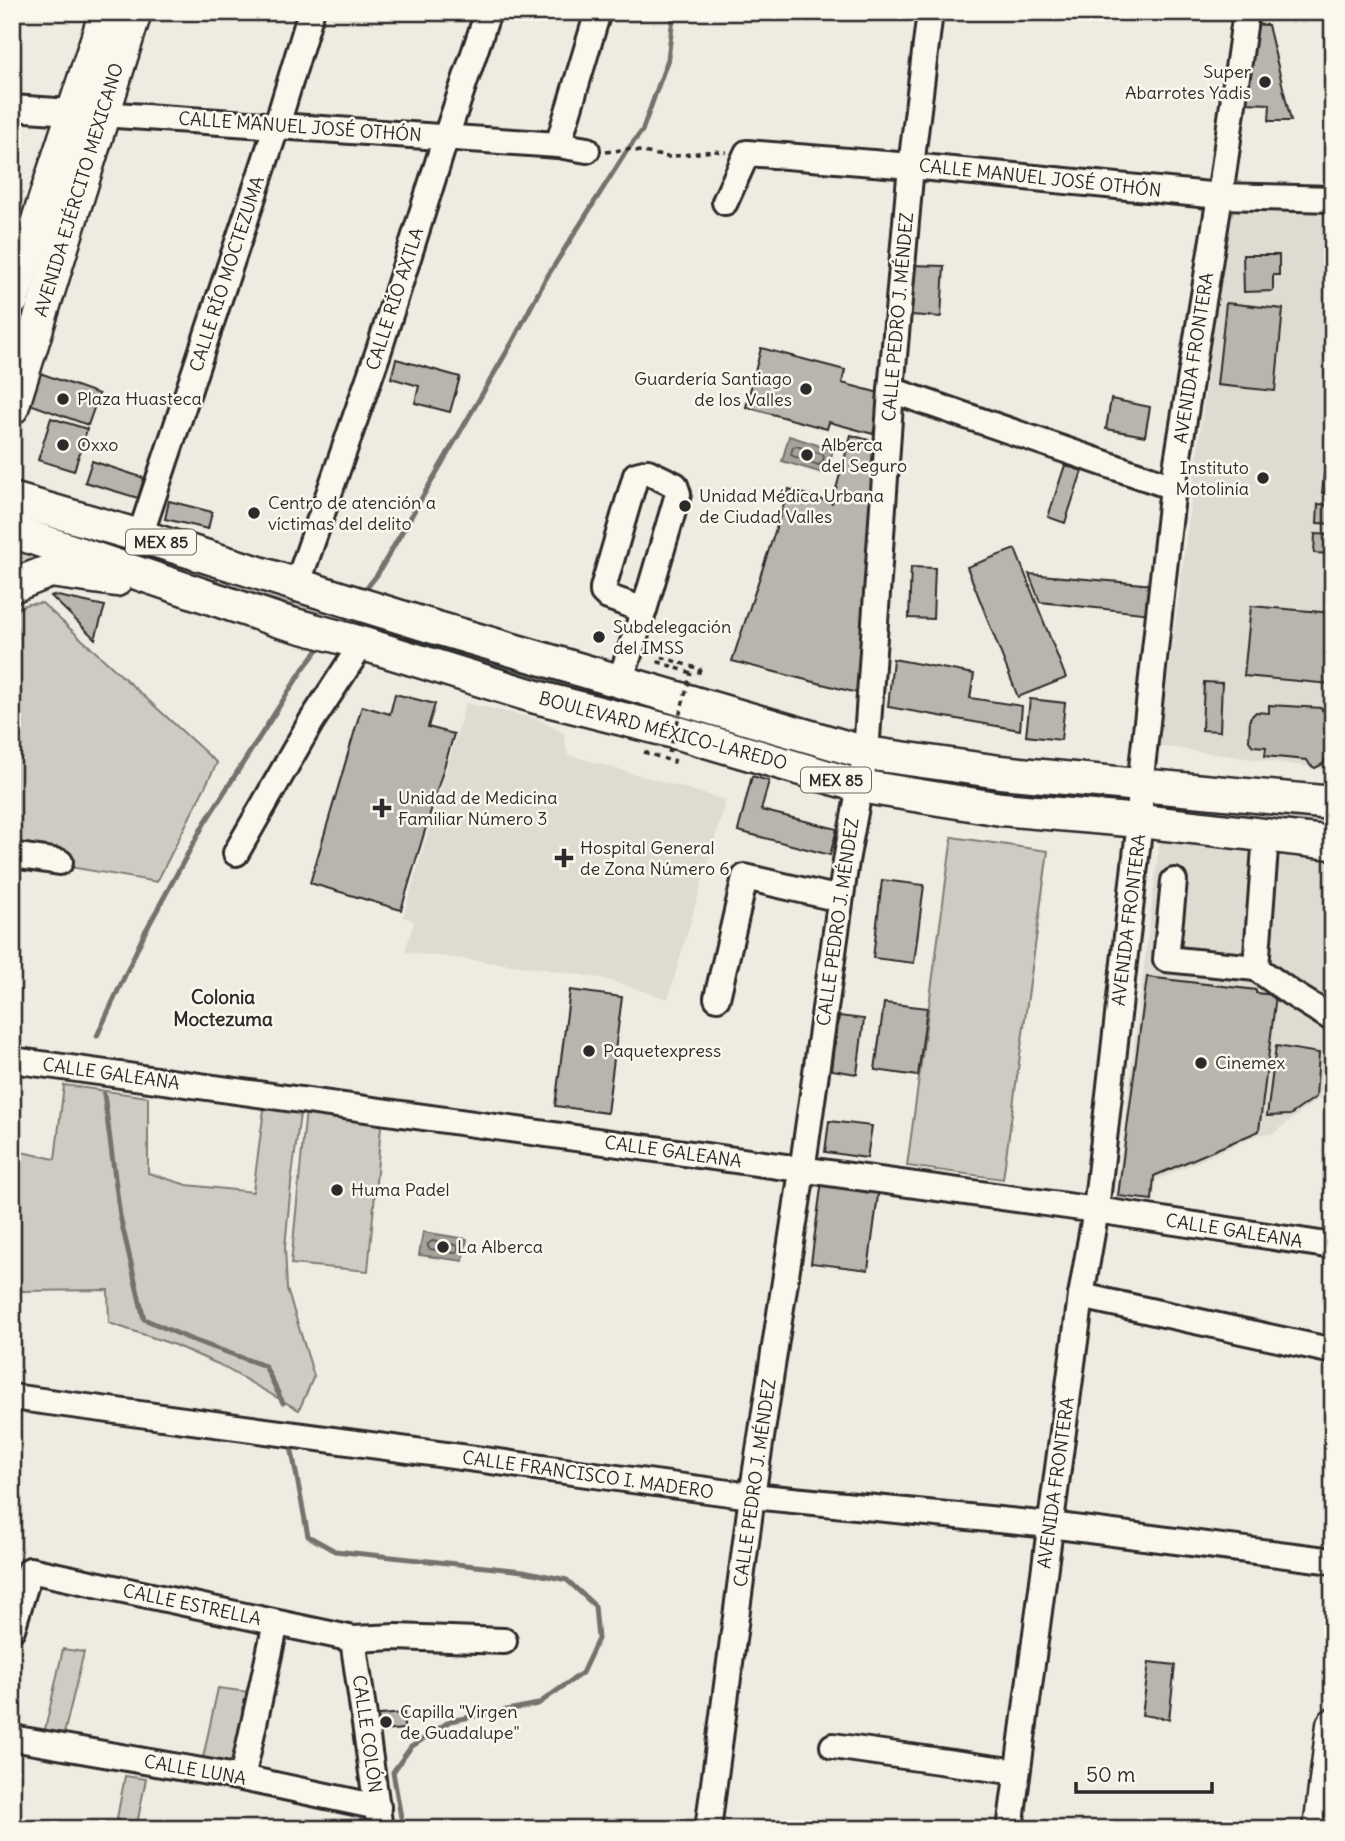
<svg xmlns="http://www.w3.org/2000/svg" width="1345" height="1841" viewBox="0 0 1345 1841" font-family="Delius,sans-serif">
	<rect width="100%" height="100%" fill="#eeebe0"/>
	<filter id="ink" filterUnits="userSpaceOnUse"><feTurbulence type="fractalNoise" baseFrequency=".0143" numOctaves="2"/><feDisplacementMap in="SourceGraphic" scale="14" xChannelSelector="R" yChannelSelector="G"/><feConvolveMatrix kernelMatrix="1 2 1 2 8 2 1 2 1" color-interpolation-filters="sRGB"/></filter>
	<g filter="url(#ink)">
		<g fill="#dedbd1">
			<polygon points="1230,204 1333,210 1333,770 1159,746"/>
			<polygon points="466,703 538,719 564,733 568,755 726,800 668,999 605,979 538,968 405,952 414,921 403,917"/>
			<polygon points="1160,837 1333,858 1333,1091 1321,1084 1320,1098 1272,1134 1260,1134 1156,1180 1153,1206 1115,1202"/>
		</g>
		<g fill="#cecbc2" stroke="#7c7b76" stroke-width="2">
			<polygon points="13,517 142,551 292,600 291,605"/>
			<polygon points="12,541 56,556 23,564 12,569"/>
			<polygon points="295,600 362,621 355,625 293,606"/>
			<polygon points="42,603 217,763 157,882 12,857 12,610 28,604"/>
			<polygon points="368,625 438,644 440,647 438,651 361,629"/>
			<polygon points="448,646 845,760 841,765 740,738 447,650"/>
			<polygon points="881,768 1130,798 1131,806 1020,797 882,775 880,771"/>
			<polygon points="1167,800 1333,818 1333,827 1167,809 1165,804"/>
			<polygon points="952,837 1048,851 1003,1179 907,1166"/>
			<polygon points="64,1085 148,1097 148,1173 187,1185 253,1192 265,1102 301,1106 291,1184 285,1247 287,1289 314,1376 299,1410 218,1364 172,1344 109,1323 108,1290 22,1291 12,1279 12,1147 21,1152 55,1159"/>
			<polygon points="306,1109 382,1116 368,1271 291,1264"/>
			<polygon points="63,1649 84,1652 63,1738 44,1734"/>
			<polygon points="218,1688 257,1693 240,1773 201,1767"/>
			<polygon points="125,1776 146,1779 136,1829 115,1829"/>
		</g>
		<g fill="#a4a29a" stroke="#74726e" stroke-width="2">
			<polygon points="789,436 833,450 826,474 782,461"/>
			<polygon points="423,1232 467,1239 463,1261 419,1255"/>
		</g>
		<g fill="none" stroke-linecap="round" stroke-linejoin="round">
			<g stroke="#5b5b57" stroke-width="2">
				<polygon points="796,446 822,454 824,457 822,463 818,465 793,456 791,454 793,447"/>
				<polygon points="432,1241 456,1245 458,1247 458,1251 454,1253 430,1249 428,1247 428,1244"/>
			</g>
			<g stroke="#74726e" stroke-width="5">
				<polyline points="362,594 377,575 513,341 545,280 628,149 642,131 668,59 673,17 672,12"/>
				<polyline points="97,1036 145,932 204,824 303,669 323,643"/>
				<polyline points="104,1094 120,1216 144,1319 190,1339 265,1366 283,1403"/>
				<polyline points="290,1441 308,1536 335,1551 523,1571 567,1580 595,1606 598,1639 582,1673 538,1704 450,1721 411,1747 393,1772 403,1829"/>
			</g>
		</g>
		<g fill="#b8b5ae" stroke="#2b2b2b" stroke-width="2">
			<polygon points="1247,24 1268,25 1291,121 1269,121 1270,104 1244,103"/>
			<polygon points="1330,212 1333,212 1333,285 1327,285"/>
			<polygon points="1243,255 1279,255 1279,275 1273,275 1273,291 1244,292"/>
			<polygon points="912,265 944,266 941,317 910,315"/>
			<polygon points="1226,303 1283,309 1275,391 1217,385"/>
			<polygon points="761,348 845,370 842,383 883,394 873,434 829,422 827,429 746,407"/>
			<polygon points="396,359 460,377 450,412 415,403 419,386 391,378"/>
			<polygon points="37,372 99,394 88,425 27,403"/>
			<polygon points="1111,399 1150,407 1145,436 1106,429"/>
			<polygon points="1332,410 1333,410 1333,440 1330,440"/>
			<polygon points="51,418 87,429 74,471 38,460"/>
			<polygon points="851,435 875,442 861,694 732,661 789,489 832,503"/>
			<polygon points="1328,443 1333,444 1333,463 1327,462"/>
			<polygon points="92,461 144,478 138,498 85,482"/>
			<polygon points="1065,465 1082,471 1065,523 1048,517"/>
			<polygon points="1324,474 1333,475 1333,494 1322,493"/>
			<polygon points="169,501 212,512 208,529 165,519"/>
			<polygon points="1318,504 1333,505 1333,524 1317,523"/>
			<polygon points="1315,534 1333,535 1333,554 1314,553"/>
			<polygon points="1015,549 1066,678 1018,697 967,567"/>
			<polygon points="911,567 935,568 933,619 909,618"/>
			<polygon points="1029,574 1154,585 1151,614 1040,602"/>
			<polygon points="53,595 105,606 95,639 51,596"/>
			<polygon points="1251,606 1333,613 1331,684 1244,676"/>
			<polygon points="893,659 974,674 970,698 1022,706 1020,730 888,707"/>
			<polygon points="1204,682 1222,683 1220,731 1202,730"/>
			<polygon points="395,694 435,704 428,727 454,734 401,910 310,883 362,706 390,714"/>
			<polygon points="1030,699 1065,703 1061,740 1026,736"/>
			<polygon points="1269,705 1322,708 1322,710 1328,714 1326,721 1333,721 1333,759 1325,759 1323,764 1315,768 1310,765 1307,760 1265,756 1266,747 1253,746 1249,741 1250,718 1256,712 1269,713"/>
			<polygon points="752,776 769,781 761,810 837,829 830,855 738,831"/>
			<polygon points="882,880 924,885 914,963 873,958"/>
			<polygon points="1147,977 1256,990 1256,993 1276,995 1259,1131 1154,1176 1152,1200 1118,1196"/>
			<polygon points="570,990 622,997 607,1113 555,1106"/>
			<polygon points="884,1003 927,1008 918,1076 875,1070"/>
			<polygon points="839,1016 864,1019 857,1074 832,1070"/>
			<polygon points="1276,1046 1319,1053 1316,1097 1290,1115 1267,1116"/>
			<polygon points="829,1121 872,1126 867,1158 825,1152"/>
			<polygon points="822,1180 879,1188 868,1270 811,1263"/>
			<polygon points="1149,1662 1175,1665 1169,1719 1142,1715"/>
			<polygon points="404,1713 404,1729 370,1732 368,1716"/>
		</g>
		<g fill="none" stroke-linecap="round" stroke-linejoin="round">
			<g stroke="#2b2b2b" stroke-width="30">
				<g id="minor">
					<polyline points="12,108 558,145 587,150"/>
					<polyline points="558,145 598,12"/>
					<polyline points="725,202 747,153 911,166 1220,196 1333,199"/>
					<polyline points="891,390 1173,487"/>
					<polyline points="140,536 277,125 311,12"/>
					<polyline points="297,585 378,353 446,137 488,12"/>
					<polyline points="620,681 644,610 678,494 675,485 648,472 636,475 603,588 603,592 608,597 644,610"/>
					<polyline points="1266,835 1256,968 1291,993 1333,1019"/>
					<polyline points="236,853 311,722 362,644"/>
					<polyline points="12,855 60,862"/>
					<polyline points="1174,881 1166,959 1256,968"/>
					<polyline points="717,998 745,877 840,899"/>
					<polyline points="12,1060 1096,1210 1333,1246"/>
					<polyline points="1081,1296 1333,1351"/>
					<polyline points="12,1397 752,1496 1050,1525 1333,1561"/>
					<polyline points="12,1629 30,1570 353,1639 396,1637 504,1641"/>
					<polyline points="353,1639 380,1829"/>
					<polyline points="12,1738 242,1778 378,1807"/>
					<polyline points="833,1746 1017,1772"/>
					<polyline points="242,1778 276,1623"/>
					<polyline points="708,1829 752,1496 802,1171 846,861 866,753 891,390 911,166 930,12"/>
					<polyline points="1010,1829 1081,1296 1096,1210 1140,821 1140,786 1173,487 1220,196 1246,12"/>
				</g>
			</g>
			<g stroke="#2b2b2b" stroke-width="37">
				<g id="major">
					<polyline points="12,300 106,12"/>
					<polyline points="12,408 135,12"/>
					<polyline points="12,499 140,536 430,626 866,753 1000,772 1333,803"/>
					<polyline points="12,531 280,621 354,641 536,697 682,734 859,786 1001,809 1140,821 1333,843"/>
					<polyline points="12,586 50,571 116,580"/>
					<polyline points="1320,1829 1333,1725"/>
				</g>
			</g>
			<g stroke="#2b2b2b" stroke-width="3.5" stroke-dasharray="5 5" stroke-linecap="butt">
				<polyline points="606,152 628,149 668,157 713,151 726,152"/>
				<polyline points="691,673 659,662 661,657 700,669 697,678"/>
				<polyline points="644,752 674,762 675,756"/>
			</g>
			<use href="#minor" stroke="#fbf7ec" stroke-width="24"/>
			<use href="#major" stroke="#fbf7ec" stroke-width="32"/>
			<polyline stroke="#2b2b2b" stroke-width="3.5" stroke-dasharray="5 5" stroke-linecap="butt" points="669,753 691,673"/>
		</g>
	</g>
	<g fill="#2b2b2b" stroke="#fbf7ec" stroke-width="2.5">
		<circle cx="1265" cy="82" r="7"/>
		<circle cx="806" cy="389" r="7"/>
		<circle cx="63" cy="399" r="7"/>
		<circle cx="63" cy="445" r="7"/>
		<circle cx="807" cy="455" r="7"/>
		<circle cx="1263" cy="478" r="7"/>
		<circle cx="685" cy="506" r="7"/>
		<circle cx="254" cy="513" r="7"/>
		<circle cx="599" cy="637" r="7"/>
		<path d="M378.5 797.5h7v7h7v7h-7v7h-7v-7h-7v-7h7z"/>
		<path d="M560.5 847.5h7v7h7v7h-7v7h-7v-7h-7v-7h7z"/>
		<circle cx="589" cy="1051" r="7"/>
		<circle cx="1201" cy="1063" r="7"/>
		<circle cx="337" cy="1190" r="7"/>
		<circle cx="443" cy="1247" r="7"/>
		<circle cx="386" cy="1722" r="7"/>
	</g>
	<g text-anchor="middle" stroke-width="5" stroke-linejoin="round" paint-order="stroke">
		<g fill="#fbf7ec" stroke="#696865" stroke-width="2">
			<rect x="126" y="529.5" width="70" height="25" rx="5"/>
			<rect x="801" y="767.5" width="70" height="25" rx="5"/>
		</g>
		<g font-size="16" font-weight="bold" fill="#2b2b2b">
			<text x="161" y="548">MEX 85</text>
			<text x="836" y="786">MEX 85</text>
		</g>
		<g font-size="18" fill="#2b2b2b" stroke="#fbf7ec" text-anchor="start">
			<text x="1251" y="78" text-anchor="end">Super<tspan x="1251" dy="21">Abarrotes Yadis</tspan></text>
			<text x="792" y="385" text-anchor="end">Guardería Santiago<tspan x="792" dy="21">de los Valles</tspan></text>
			<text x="77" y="405">Plaza Huasteca</text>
			<text x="77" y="451">Oxxo</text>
			<text x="821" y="451">Alberca<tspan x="821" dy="21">del Seguro</tspan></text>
			<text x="1249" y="474" text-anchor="end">Instituto<tspan x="1249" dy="21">Motolinía</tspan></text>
			<text x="699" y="502">Unidad Médica Urbana<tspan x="699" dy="21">de Ciudad Valles</tspan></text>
			<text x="268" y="509">Centro de atención a<tspan x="268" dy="21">víctimas del delito</tspan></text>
			<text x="613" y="633">Subdelegación<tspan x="613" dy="21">del IMSS</tspan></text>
			<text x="398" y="804">Unidad de Medicina<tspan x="398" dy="21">Familiar Número 3</tspan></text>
			<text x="580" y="854">Hospital General<tspan x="580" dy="21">de Zona Número 6</tspan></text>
			<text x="603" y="1057">Paquetexpress</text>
			<text x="1215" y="1069">Cinemex</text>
			<text x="351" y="1196">Huma Padel</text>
			<text x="457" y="1253">La Alberca</text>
			<text x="400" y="1718">Capilla "Virgen<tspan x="400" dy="21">de Guadalupe"</tspan></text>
		</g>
		<g font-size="18" fill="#2b2b2b" stroke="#fbf7ec">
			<text transform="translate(300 127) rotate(4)" y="6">CALLE MANUEL JOSÉ OTHÓN</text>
			<text transform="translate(1040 178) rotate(6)" y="6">CALLE MANUEL JOSÉ OTHÓN</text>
			<text transform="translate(79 190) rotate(-73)" y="6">AVENIDA EJÉRCITO MEXICANO</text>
			<text transform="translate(227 274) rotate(-72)" y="6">CALLE RÍO MOCTEZUMA</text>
			<text transform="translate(395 299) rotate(-72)" y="6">CALLE RÍO AXTLA</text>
			<text transform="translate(898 317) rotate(-85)" y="6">CALLE PEDRO J. MÉNDEZ</text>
			<text transform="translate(1194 358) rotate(-81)" y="6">AVENIDA FRONTERA</text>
			<text transform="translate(663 731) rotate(15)" y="6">BOULEVARD MÉXICO-LAREDO</text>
			<text transform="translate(1129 920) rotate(-83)" y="6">AVENIDA FRONTERA</text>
			<text transform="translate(838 922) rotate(-82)" y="6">CALLE PEDRO J. MÉNDEZ</text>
			<text transform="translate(111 1074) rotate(8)" y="6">CALLE GALEANA</text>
			<text transform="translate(673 1152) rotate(8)" y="6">CALLE GALEANA</text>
			<text transform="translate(1234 1231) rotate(9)" y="6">CALLE GALEANA</text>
			<text transform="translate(588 1475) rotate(8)" y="6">CALLE FRANCISCO I. MADERO</text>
			<text transform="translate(755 1483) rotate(-82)" y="6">CALLE PEDRO J. MÉNDEZ</text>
			<text transform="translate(1056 1483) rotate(-82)" y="6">AVENIDA FRONTERA</text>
			<text transform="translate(192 1605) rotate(12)" y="6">CALLE ESTRELLA</text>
			<text transform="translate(367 1734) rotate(82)" y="6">CALLE COLÓN</text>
			<text transform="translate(195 1770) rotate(10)" y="6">CALLE LUNA</text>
		</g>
		<g font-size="19" font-weight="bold" fill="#2b2b2b" stroke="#fbf7ec">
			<text x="223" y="1004">Colonia<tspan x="223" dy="22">Moctezuma</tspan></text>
		</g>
	</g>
	<rect width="1345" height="1841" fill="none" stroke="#fbf7ec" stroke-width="42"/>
	<rect x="21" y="21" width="1303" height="1799" fill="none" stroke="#2b2b2b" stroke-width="2.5" filter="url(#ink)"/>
	<path d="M1076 1782v10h136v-10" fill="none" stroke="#2b2b2b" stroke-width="3.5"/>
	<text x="1086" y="1782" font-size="21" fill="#2b2b2b" stroke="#fbf7ec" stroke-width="5" paint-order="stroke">50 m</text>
</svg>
